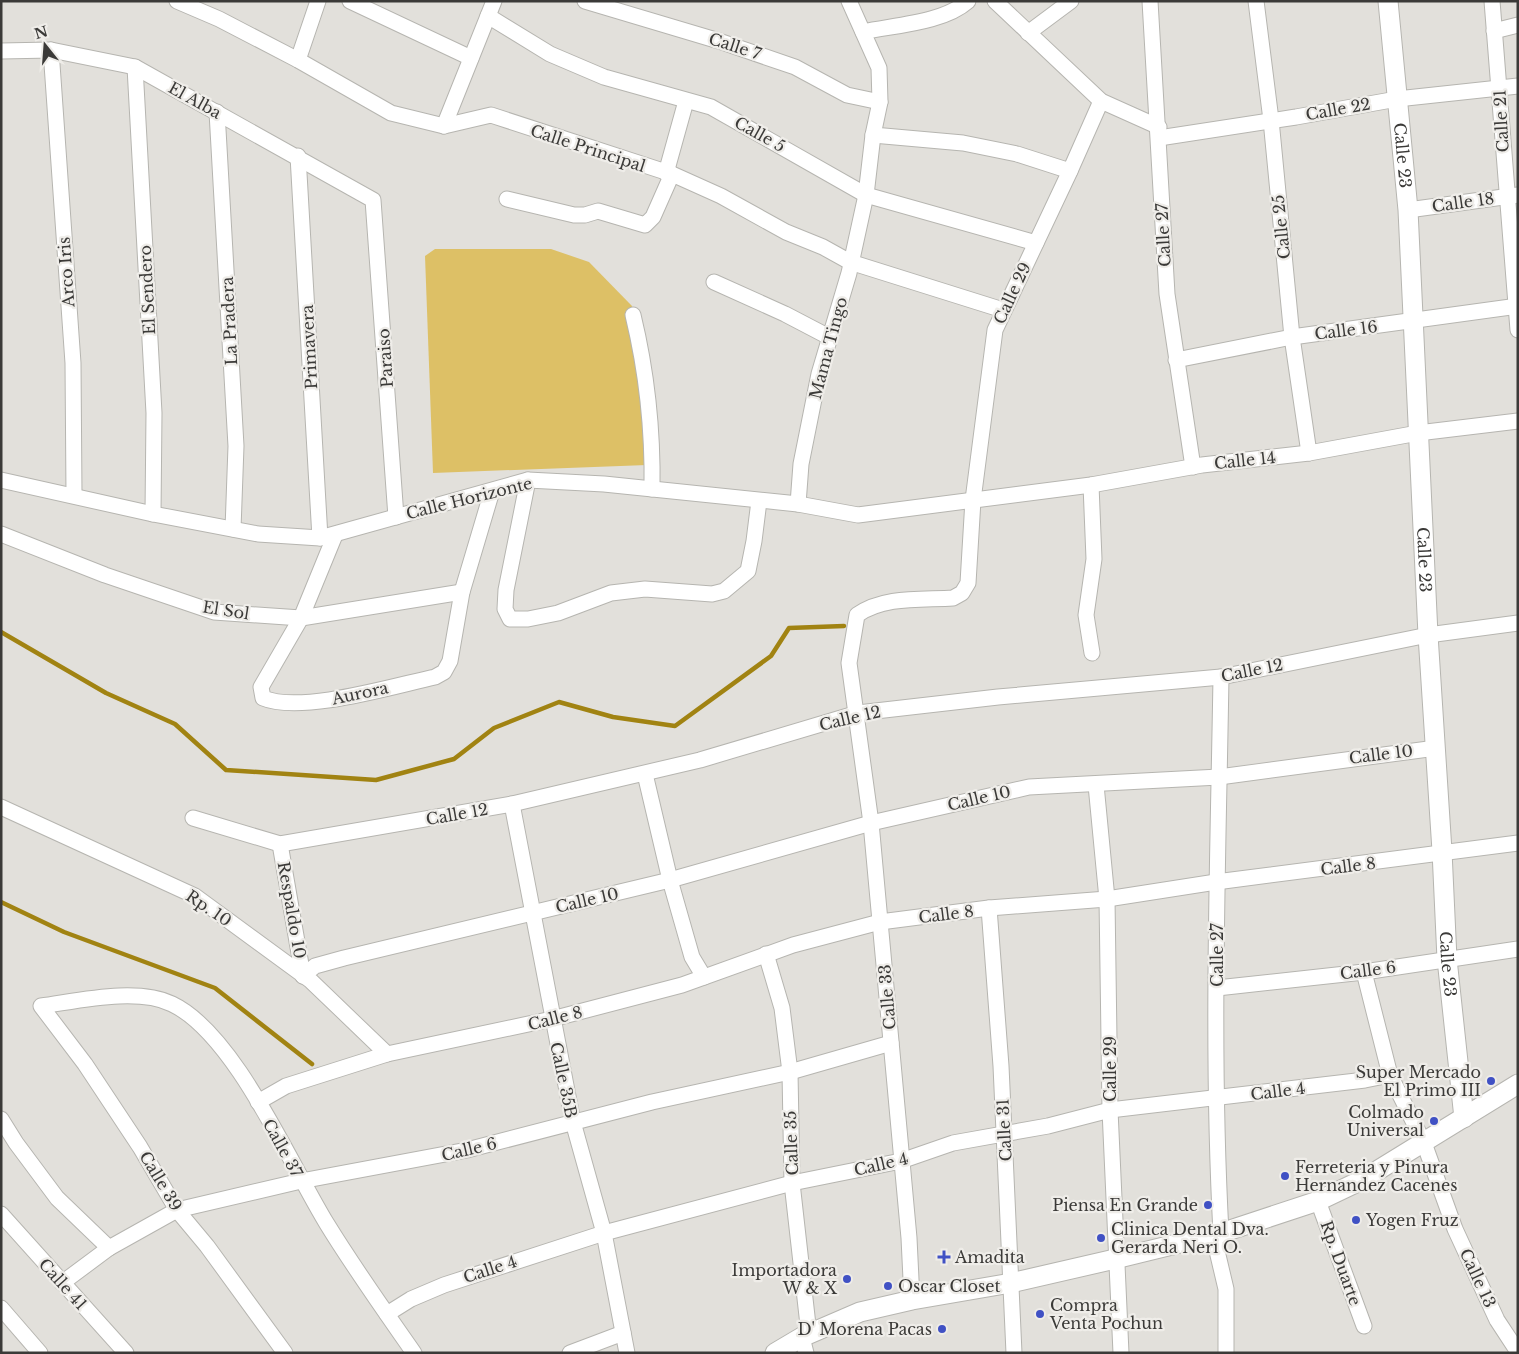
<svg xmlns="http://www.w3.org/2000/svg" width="1519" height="1354" viewBox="0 0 1519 1354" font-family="'Libre Baskerville',serif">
	<rect width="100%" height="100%" fill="#e2e0db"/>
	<polygon fill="#ddc066" points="435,249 551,249 589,262 632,306 642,338 647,465 433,473 425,256"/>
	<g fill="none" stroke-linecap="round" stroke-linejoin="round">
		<g stroke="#a18312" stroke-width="4.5">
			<polyline points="1,632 106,693 175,724 226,770 376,780 454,759 494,728 559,702 613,717 675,726 771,656 789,628 844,626"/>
			<polyline points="1,902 64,932 215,988 312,1064"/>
		</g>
		<g stroke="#b6b5b0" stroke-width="17">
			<g id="minor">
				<polyline points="177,1 219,19 298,60 391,113 444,126 491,115 672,174 721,196 786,232 823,247 850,262 1003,310"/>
				<polyline points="350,1 471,58"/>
				<polyline points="585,1 719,41 795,67 847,95 880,102"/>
				<polyline points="995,1 1101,101 1159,127"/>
				<polyline points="1150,1 1167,294 1193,467"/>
				<polyline points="1256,1 1271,120 1292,337 1309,453"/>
				<polyline points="1492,1 1518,330"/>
				<polyline points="488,16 550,54 604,77 711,107 866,195 1036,243"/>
				<polyline points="1494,31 1518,25"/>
				<path d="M863,32C895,25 943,23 968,1"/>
				<polyline points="1028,33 1071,1"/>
				<polyline points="51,50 73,363 74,495"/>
				<polyline points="1,51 51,50 135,67 373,200 396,517"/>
				<polyline points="298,60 318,1"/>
				<polyline points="135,67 154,413 153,514"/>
				<polyline points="217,112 236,446 233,529"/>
				<polyline points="444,126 494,1"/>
				<polyline points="873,135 963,143 1017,154 1070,171"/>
				<polyline points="1159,138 1296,117 1397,99 1518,86"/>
				<polyline points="298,156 320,538"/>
				<polyline points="666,173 686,101"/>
				<polyline points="507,199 574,215 585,215 598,211 645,225 653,217 672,174"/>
				<polyline points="1408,210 1518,195"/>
				<polyline points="714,282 785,314 829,337"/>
				<path d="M633,315C647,373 653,430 652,489"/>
				<polyline points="1176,360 1292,337 1518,306"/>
				<polyline points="1,480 153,514 258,534 320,538 528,480 604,484 798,504 858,515 1091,485 1202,465 1309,453 1418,433 1518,421"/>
				<polyline points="528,480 506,590 505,609 510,619 528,619 558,613 611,593 645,589 712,594 724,591 748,571 754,541 759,501"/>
				<polyline points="1091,485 1094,559 1086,615 1092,653"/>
				<polyline points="798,504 801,464 819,374 849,273 866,195 873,135 880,102 879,68 849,1"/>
				<polyline points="1,534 105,575 214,612 301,618 462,592"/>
				<path d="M335,535L301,618L261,687L263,698C301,714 393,686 435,677L444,672L450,661L462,592L492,491"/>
				<path d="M1221,677C1218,862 1211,1048 1221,1233"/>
				<polyline points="645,774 670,880 692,957 704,977"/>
				<polyline points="1096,785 1107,899 1110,1110 1121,1353"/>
				<polyline points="512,804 573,1122 604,1233 627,1353"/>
				<polyline points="1,807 195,896 311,981 387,1054"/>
				<polyline points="193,818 280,844 512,804 700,760 858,713 998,697 1221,677 1428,635 1518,623"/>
				<polyline points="280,844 303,976"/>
				<polyline points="989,908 1001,1066 1014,1353"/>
				<polyline points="766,954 782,1008 790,1072 792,1183 809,1334"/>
				<polyline points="1364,972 1390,1075 1424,1143 1455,1229 1497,1320 1518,1352"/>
				<polyline points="303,976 315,966 344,958 670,880 871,823 1029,787 1219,777 1436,748"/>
				<polyline points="1217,988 1364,972 1518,949"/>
				<polyline points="258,1102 286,1086 387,1054 552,1019 682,985 793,945 880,922 989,908 1107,899 1216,882 1518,843"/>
				<polyline points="1,1119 16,1143 57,1198 109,1248"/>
				<polyline points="1318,1201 1364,1326"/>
				<polyline points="1,1214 126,1353"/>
				<polyline points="1213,1234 1226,1289 1226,1353"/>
				<polyline points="62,1283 109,1248 177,1210 301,1181 467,1150 652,1102 790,1072 891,1043"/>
				<path d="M912,1300L909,1238L871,823L849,663L857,615C884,596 921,600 953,598L962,593L968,583L973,500L995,330L1070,171L1101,101"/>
				<polyline points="1,1308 40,1353"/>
				<polyline points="387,1314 411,1299 444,1285 604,1233 792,1183 901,1161 953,1143 1048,1126 1110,1110 1365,1080 1390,1075"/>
				<polyline points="802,1337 806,1353"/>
				<path d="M285,1353L207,1246L177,1210L140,1147L85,1064L41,1006C78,1001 137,987 172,1004C235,1034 290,1164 327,1224C354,1268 384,1310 414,1353"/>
				<polyline points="570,1353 623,1333"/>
			</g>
		</g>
		<g stroke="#b6b5b0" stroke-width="21">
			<g id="tertiary">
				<path id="s1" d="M1388,1L1408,210L1428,635L1442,851L1447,959L1464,1118"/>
				<polyline points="775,1353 802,1337 860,1312 912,1300 1011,1283 1115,1259 1221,1233 1318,1201 1362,1180 1518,1084"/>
			</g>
		</g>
		<use href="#minor" stroke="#fff" stroke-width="15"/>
		<use href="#tertiary" stroke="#fff" stroke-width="19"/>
	</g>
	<g fill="#4051c4" stroke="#efede9" stroke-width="2">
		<circle cx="1491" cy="1081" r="5"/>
		<circle cx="1434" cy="1121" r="5"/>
		<circle cx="1285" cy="1176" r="5"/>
		<circle cx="1208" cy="1205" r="5"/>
		<circle cx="1356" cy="1220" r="5"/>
		<circle cx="1101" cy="1238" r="5"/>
		<path d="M941.5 1249.5h5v5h5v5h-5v5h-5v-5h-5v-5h5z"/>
		<circle cx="847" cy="1279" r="5"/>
		<circle cx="888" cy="1286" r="5"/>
		<circle cx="1040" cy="1314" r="5"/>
		<circle cx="942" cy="1329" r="5"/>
	</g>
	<g text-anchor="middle" stroke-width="4.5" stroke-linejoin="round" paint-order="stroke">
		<g font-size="16" fill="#3b3a38" stroke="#efede9">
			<text transform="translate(735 46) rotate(18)" y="6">Calle 7</text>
			<text transform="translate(195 100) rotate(29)" y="6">El Alba</text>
			<text transform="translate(1338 109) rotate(-10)" y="6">Calle 22</text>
			<text transform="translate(1501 121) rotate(-93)" y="6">Calle 21</text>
			<text transform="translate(760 134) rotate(29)" y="6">Calle 5</text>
			<text transform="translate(588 148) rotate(18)" y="6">Calle Principal</text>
			<text dy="6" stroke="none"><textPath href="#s1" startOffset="155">Calle 23</textPath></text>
			<text transform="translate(1463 202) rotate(-8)" y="6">Calle 18</text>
			<text transform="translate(1281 227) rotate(-96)" y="6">Calle 25</text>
			<text transform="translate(1163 235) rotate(-93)" y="6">Calle 27</text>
			<text transform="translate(66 272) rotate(-94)" y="6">Arco Iris</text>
			<text transform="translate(147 290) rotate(-93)" y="6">El Sendero</text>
			<text transform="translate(1012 293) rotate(-65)" y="6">Calle 29</text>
			<text transform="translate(229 321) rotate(-93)" y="6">La Pradera</text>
			<text transform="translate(1346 330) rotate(-7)" y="6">Calle 16</text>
			<text transform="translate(309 347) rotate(-93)" y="6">Primavera</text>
			<text transform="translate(828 348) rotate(-75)" y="6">Mama Tingo</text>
			<text transform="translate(385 358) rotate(-94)" y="6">Paraiso</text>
			<text transform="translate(1245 460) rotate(-6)" y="6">Calle 14</text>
			<text transform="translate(469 498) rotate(-14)" y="6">Calle Horizonte</text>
			<text dy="6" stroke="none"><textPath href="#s1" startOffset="560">Calle 23</textPath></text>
			<text transform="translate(226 610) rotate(9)" y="6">El Sol</text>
			<text transform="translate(1252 670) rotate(-11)" y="6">Calle 12</text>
			<text transform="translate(360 693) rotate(-12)" y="6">Aurora</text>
			<text transform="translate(850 718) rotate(-13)" y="6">Calle 12</text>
			<text transform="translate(1381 754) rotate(-7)" y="6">Calle 10</text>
			<text transform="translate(979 798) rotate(-13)" y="6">Calle 10</text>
			<text transform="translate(457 814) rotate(-10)" y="6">Calle 12</text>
			<text transform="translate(1348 866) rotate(-7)" y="6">Calle 8</text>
			<text transform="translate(587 900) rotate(-13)" y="6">Calle 10</text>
			<text transform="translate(209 908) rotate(34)" y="6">Rp. 10</text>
			<text transform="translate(292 910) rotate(80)" y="6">Respaldo 10</text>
			<text transform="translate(946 914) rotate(-7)" y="6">Calle 8</text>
			<text transform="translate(1217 955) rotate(-90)" y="6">Calle 27</text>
			<text dy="6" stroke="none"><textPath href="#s1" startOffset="965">Calle 23</textPath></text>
			<text transform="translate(1368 970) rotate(-7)" y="6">Calle 6</text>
			<text transform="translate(887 997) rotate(-95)" y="6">Calle 33</text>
			<text transform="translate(555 1018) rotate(-14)" y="6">Calle 8</text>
			<text transform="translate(1110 1069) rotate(-90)" y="6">Calle 29</text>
			<text transform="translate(564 1080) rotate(78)" y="6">Calle 35B</text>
			<text transform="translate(1278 1091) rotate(-7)" y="6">Calle 4</text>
			<text transform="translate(1004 1130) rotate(-93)" y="6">Calle 31</text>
			<text transform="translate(791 1143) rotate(-92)" y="6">Calle 35</text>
			<text transform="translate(283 1148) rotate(61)" y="6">Calle 37</text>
			<text transform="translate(469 1149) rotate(-13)" y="6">Calle 6</text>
			<text transform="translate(881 1164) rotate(-13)" y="6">Calle 4</text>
			<text transform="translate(161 1181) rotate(59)" y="6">Calle 39</text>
			<text transform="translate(1341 1263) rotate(70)" y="6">Rp. Duarte</text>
			<text transform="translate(490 1269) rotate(-18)" y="6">Calle 4</text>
			<text transform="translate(1478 1278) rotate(65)" y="6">Calle 13</text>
			<text transform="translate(63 1284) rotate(48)" y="6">Calle 41</text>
		</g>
		<g font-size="16" fill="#3b3a38" stroke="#efede9" text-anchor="start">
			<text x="1481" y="1078" text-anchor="end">Super Mercado<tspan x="1481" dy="18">El Primo III</tspan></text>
			<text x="1424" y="1118" text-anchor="end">Colmado<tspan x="1424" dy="18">Universal</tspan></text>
			<text x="1295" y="1173">Ferreteria y Pinura<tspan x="1295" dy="18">Hernandez Cacenes</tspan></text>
			<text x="1198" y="1211" text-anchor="end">Piensa En Grande</text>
			<text x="1366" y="1226">Yogen Fruz</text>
			<text x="1111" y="1235">Clinica Dental Dva.<tspan x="1111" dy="18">Gerarda Neri O.</tspan></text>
			<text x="955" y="1263">Amadita</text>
			<text x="837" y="1276" text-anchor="end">Importadora<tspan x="837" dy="18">W &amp; X</tspan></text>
			<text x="898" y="1292">Oscar Closet</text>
			<text x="1050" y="1311">Compra<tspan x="1050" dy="18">Venta Pochun</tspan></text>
			<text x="932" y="1335" text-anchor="end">D' Morena Pacas</text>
		</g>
	</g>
	<rect width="1519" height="1354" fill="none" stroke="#3b3a38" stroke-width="5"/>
	<g transform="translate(45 45) rotate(343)" stroke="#efede9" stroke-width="4" paint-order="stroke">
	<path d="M0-4L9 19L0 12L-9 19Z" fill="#3b3a38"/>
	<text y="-8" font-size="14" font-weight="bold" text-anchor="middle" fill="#3b3a38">N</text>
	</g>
</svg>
